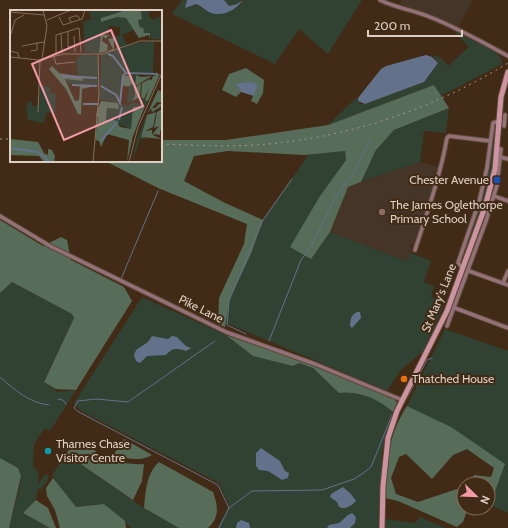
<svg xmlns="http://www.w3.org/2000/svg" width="508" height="528" viewBox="0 0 508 528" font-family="Cabin,sans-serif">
	<rect width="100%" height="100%" fill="#412b16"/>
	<g fill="#443528">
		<polygon points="401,0 473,0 458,27 400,4"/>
		<polygon points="420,162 439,167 414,244 411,244 410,247 412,249 407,261 330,232 348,187"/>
	</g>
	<g fill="#314132">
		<path d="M182,0H187L185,4L190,5L196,4C200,6 205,11 209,12C222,16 236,11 243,0H362L328,54L299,29L275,64L172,14Z"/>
		<polygon points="224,0 241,0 238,4 228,6"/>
		<polygon points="453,31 493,50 501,58 502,64 441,96 434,85 328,125 356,98 361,104 365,104 424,82 438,63 432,55 440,57 448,66 469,47"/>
		<polygon points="449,108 446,133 424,131 420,162 361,182 376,150 394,130"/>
		<polygon points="497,123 496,151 490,187 461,263 460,262 480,202 493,125"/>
		<polygon points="345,151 346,160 320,196 311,259 330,232 407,261 411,253 431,261 424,282 434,286 431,297 440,300 444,304 425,353 421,353 401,370 387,391 226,323 230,298 251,254 263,220 309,154"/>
		<polygon points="494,184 488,211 451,310 450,310"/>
		<polygon points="12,282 72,314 74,318 44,381 58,392 76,390 50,431 45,428 34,444 33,466 39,473 38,484 46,473 48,475 48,480 41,490 38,488 36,500 23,513 50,528 9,528 21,481 18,468 0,458 0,293"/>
		<path d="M142,297L226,335L253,356L299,363L313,368L339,393C358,390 380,398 393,412L382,451L380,528H217L229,505L219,483L81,411L74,403Z"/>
		<polygon points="445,329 508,351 508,513 490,505 505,464 407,406"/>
		<polygon points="62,449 66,454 144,508 179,528 132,528 104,504 76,507 59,487 52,475 63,459"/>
		<polygon points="420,517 445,528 385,528 385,519 415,523"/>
	</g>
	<g fill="#576d59">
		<polygon points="246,68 264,80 263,93 257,104 251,101 258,84 237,85 241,92 236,97 222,90 229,74"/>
		<polygon points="434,85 449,108 394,130 376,150 361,182 348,187 330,232 311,259 290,247 320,196 346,160 345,151 304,155 228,151 194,156 184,181 225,203 263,220 251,254 230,298 225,327 218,324 219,298 244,244 247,224 158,188 105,161 161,161 161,140 226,140 328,125"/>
		<polygon points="0,220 43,246 61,237 67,240 71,260 124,287 132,301 76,390 56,389 44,382 74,318 72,314 12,282 0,293"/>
		<path d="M226,335L314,366L387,396L389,398L392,397L397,402L393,412C379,399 358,390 339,393L313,368L299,363L293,366L253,356Z"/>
		<path d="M407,406L451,427L505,464L490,505L488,504V484H475L472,480L474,475L491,477L494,468L467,449L453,455L432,479L406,454L399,457L391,478L396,494L418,502L457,489L464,491V508H468L463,522L457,527L398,501L385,498C386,464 388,435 407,406Z"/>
		<path d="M124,439L152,455C139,462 128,459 114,454Z"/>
		<path d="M79,441C89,442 93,450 100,455C111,462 132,465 144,464L142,481L133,500L66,454L72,446Z"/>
		<polygon points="0,458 18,468 21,476 9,528 0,528"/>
		<path d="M159,462L213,492C218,506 220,517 208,528H179L144,508C146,491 146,474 159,462Z"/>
		<polygon points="53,478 76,507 104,504 125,521 126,528 60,528 55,510 47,496 46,488"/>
		<polygon points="36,500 48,508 56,528 50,528 23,513"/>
	</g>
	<g fill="#64718a">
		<path d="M187,0H224L229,6L237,4L243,0C236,10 222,18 209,12C205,10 201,6 196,4L185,8Z"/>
		<polygon points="426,55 432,57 438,63 424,82 365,104 358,101 358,98 381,69 386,66"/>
		<polygon points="249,82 258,84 254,96 241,92 236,84"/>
		<path d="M357,312H360L361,318L352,328L350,326C350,320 351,315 357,312Z"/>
		<path d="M152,336L168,339L172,336L177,337L186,346L191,348L186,351C177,348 172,348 166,355L147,356L140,363L136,361L134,355L136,350L148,342Z"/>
		<polygon points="261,448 280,461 285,471 289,473 288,478 282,480 268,471 259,470 256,466 256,453"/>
		<path d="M343,487L351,494L356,501C351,506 345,510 339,507L337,502L330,497L331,494Z"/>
		<polygon points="352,513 356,517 355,523 350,528 327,528 329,525 339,523 348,515"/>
		<polygon points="241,520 249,523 250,528 236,528 237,523"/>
	</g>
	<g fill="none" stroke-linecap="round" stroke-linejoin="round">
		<g stroke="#64718a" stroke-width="1">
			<polyline points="121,279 158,191"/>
			<polyline points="246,334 227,325 229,301 263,220 292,179"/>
			<polyline points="215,341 128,402 96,399 78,401 74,408 77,411 218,485 229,508"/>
			<polyline points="269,341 301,260 310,248 337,195 354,173 369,141"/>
			<path d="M0,377C15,390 29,403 49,405"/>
			<polyline points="407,398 427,360 432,358"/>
			<polyline points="58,399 63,400 66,404"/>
			<polyline points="219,528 229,508 252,491 322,490 354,479 362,474 371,467 392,415"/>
		</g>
		<g stroke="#5d4935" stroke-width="5.5">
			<g id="minor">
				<path d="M380,0C396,8 413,10 430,17C458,28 482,42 508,56"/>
				<polyline points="504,126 505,115"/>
				<polyline points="500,157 508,159"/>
				<polyline points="494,196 508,201"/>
				<polyline points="0,216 50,246 226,332 315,364 402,400"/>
				<path d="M415,250C427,213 440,177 447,138L449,136L490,141"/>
				<polyline points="462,267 458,263 479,202 487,168 493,123 500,121"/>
				<polyline points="469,271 508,285"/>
				<polyline points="503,283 508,271"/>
				<polyline points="455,308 508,328"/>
				<polyline points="447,326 486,221 497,185 501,149 498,149"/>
			</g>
		</g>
		<g stroke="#5d4935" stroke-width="7">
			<polyline id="secondary" points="382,528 383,486 388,438 397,411 447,311 485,207 495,169 501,97 508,72"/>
		</g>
		<use href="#minor" stroke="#947179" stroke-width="3.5"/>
		<use href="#secondary" stroke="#cc94a1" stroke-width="5"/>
		<g stroke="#a79686" stroke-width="1" stroke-dasharray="2 4" stroke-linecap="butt">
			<polyline points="0,139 11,139"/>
			<path d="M161,144C192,145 224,147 255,145C345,139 432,110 508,63"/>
		</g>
	</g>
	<rect fill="#1a4fb4" stroke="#412b16" stroke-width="1.5" x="493" y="176" width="8" height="8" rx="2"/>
	<circle fill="#8d6e63" stroke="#412b16" stroke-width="1.5" cx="382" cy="212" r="4"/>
	<circle fill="#e8710a" stroke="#412b16" stroke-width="1.5" cx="404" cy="379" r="4"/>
	<circle fill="#0f9aa8" stroke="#412b16" stroke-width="1.5" cx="48" cy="451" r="4"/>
	<g text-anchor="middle" stroke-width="4" stroke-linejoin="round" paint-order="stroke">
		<g font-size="12" fill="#decfc3" stroke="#412b16" text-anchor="start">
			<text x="489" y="184" text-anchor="end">Chester Avenue</text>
			<text x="390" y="209">The James Oglethorpe<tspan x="390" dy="14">Primary School</tspan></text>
			<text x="412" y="383">Thatched House</text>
			<text x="56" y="448">Thames Chase<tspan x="56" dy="14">Visitor Centre</tspan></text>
		</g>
		<g font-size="12" fill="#decfc3" stroke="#412b16">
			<text transform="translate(439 298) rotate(-68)" y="4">St Mary's Lane</text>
			<text transform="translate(201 309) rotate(26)" y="4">Pike Lane</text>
		</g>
	</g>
	<g transform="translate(10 10)">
		<rect width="152" height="152" fill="#412b16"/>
		<path d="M79,0H116L91,8V12L107,7L116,8L124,20L112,25L117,35L107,39L105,27L110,25V17L99,16V24L91,25L89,43L75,42L73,12L100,4L81,9ZM132,0H139V7L144,10L150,6L152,29H141L140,23H134L132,17L130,18L128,10L131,9ZM144,31L143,64L115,63L112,66L110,93L90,90L91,45L122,34ZM80,44L88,47V75L58,74L56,68L73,67L68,66L66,49L71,45ZM121,65H126L123,82L125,86L122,92H117ZM30,75L41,77L40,83L46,84L45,103L37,102L34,113L18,110L16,99L18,92L21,91L22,96L29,95ZM130,88L138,91L135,96H125L123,99L121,119L96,110L97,98L108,99V93L118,96L123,92L129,94ZM137,105L131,126L136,129H130L122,152L127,128Z" fill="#314132"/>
		<path d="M116,0H131L132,9L128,10L130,18L133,17L134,23H140V29L139,25L129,28L116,8L107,7L91,12V8ZM91,25H99L96,29L93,26L92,31L98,35L97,41L103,39L98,29L104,28V40L89,43ZM42,56L49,63L73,67V71L55,69L65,91L69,90L70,76L89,75L72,79L71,104H68L56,79L39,59ZM150,64L138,91L135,90L143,66ZM126,65L131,67L142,66L125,76ZM111.5 71a5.5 5.5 0 1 1 11 0a5.5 5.5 0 1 1-11 0ZM140,69L142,71L134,89L131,87L132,73ZM131,73L130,87L122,91L125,86L124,78ZM148,80L152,82V93L147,92L142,98H145L149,94H152V96L142,102L141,98L137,104ZM91,91L108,93L109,97L108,99L97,98L96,110H105L110,117L121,119L123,97L135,96L123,126L117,152L119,130L97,124L91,137L89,131L85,130L88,108L86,105ZM152,99V127L150,118V125L145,124L143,125L151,129L131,127L137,105L146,102L143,117L135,121L142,120V125L149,116L144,118L147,102ZM0,129L28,132L34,143L38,145V139L42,140L45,146L44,152H34L29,146L0,145Z" fill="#576d59"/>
		<path fill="none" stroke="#64718a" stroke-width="2" d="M98,44L103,46L116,63L148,64M52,66L87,68M62,75L87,76M91,76L106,85L110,93L113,66L116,63M73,94H88M109,110L112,97M91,131L108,111M0,138L28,142L40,152"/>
		<path fill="none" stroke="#806d5b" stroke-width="1" d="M0,2L34,5M49,7L53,15L72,9L75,0M37,10L61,0M61,12L59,8L64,6H68L70,10M58,21V37L64,36M51,23L52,43M1,24L5,10L14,5M64,26L65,42M12,36L34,32M0,41L8,43L9,48M21,41L27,40V32M46,45V25L69,18L71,42M0,47L29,50L54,44H93L130,31H152M44,47L46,54L65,52M32,49L37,16L33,0M28,102L30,50M83,152L89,84L88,44M119,152L128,117L152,63"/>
		<path fill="#f39aa8" fill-opacity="0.15" stroke="#f39aa8" stroke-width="2" d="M101,20L133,96L54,130L22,54Z"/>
		<rect width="152" height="152" fill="none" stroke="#decfc3" stroke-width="2"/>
	</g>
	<g transform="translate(476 496) rotate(113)"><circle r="19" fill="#412b16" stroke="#806d5b"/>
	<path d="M0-3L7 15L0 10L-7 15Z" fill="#f39aa8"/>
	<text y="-6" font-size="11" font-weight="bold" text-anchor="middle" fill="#decfc3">N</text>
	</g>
	<path d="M368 30v6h94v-6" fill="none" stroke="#decfc3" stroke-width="2"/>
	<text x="374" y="30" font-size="12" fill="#decfc3" stroke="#412b16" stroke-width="3" paint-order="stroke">200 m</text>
</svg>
